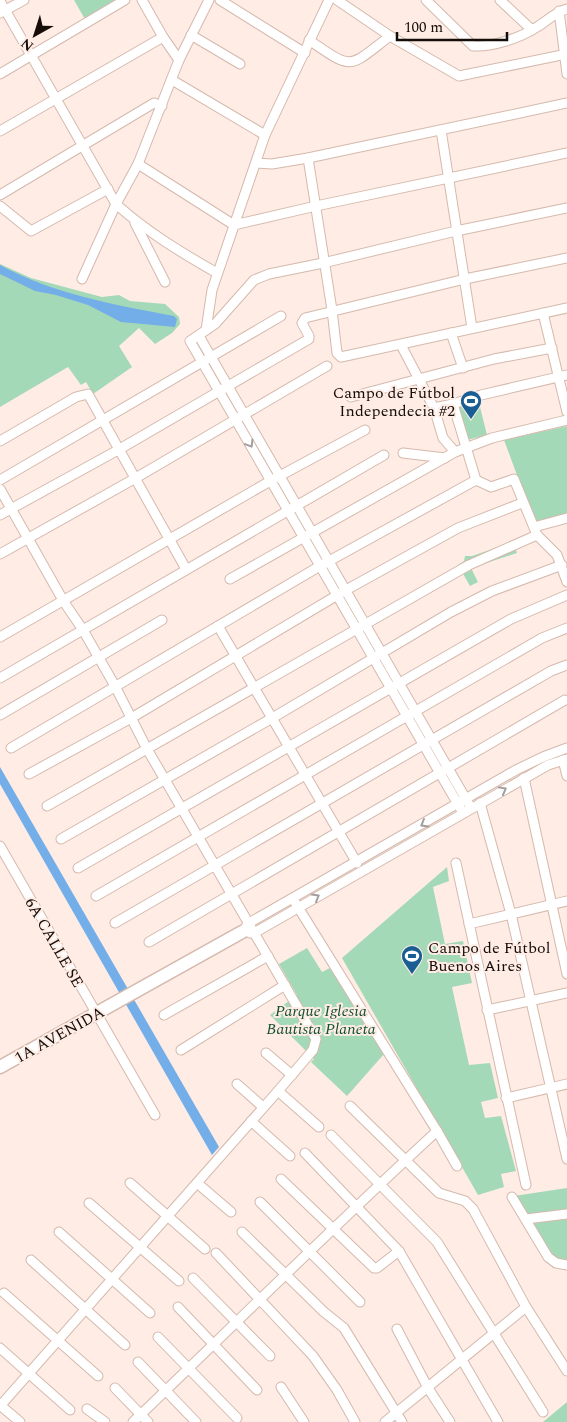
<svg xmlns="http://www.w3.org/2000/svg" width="567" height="1422" viewBox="0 0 567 1422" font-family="Spectral,serif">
	<rect width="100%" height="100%" fill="#feece5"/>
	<g fill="#a4d9b8">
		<polygon points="74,0 122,0 86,21"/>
		<polygon points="0,264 31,278 102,297 119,295 130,301 165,304 179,317 180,324 172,333 155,344 139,328 119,346 132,367 93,394 86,382 81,385 68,367 0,407"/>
		<polygon points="478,399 487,435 463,441 455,405"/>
		<polygon points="567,426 567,522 537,529 504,440"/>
		<polygon points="513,542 517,553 471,568 478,582 470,586 458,565 464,561 465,556 472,556"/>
		<polygon points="447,867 449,881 433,887 445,944 463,941 472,983 452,987 469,1065 490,1063 498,1098 481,1102 485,1118 501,1116 516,1171 501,1174 504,1187 478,1195 342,958"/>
		<polygon points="307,948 322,972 330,968 384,1054 347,1096 311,1062 314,1059 270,1015 297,995 279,964"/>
		<polygon points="567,1188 567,1267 553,1268 514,1196"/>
		<polygon points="567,1402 567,1422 543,1422"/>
	</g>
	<g fill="#73aee8">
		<path d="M0,265C53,294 116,305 174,316L177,319L175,327L121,322L88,305L56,295L35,291L0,274Z"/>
		<polygon points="0,767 219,1147 212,1155 0,784"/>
	</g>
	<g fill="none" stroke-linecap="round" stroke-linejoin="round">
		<g stroke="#d5b9ac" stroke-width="11">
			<g id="street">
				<polyline points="142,0 163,37 179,60"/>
				<polyline points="220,0 305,53"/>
				<polyline points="337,0 390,36 459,76 567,54"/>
				<path d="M426,0L473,46C493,47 520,38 537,27C547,21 555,12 567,9"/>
				<polyline points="500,0 532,30"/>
				<path d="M0,1L116,204C147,232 182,253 217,273"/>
				<polyline points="559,11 567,74"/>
				<polyline points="0,13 24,0"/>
				<polyline points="191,35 240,64"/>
				<path d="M309,40C354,71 348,68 390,36"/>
				<polyline points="0,74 125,0"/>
				<polyline points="172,80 265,135"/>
				<polyline points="441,130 472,328"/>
				<polyline points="0,131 163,37"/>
				<polyline points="308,158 332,310 337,353 341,357 567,308"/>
				<polyline points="256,163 272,164 308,158 567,103"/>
				<polyline points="138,164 234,225 316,206 567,153"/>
				<polyline points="0,195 154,103 162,106"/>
				<polyline points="0,206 31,231 108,189"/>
				<polyline points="135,223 165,282"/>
				<polyline points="82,279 116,204 138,164 179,60 209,0"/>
				<polyline points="543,313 567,412"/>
				<polyline points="206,330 212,290 265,135 329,0"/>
				<polyline points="451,333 463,368"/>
				<polyline points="199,336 471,808"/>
				<polyline points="401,345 434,408 453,404"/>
				<polyline points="567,375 481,395 453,404 476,480 491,487 514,479 537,535 557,555 567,582"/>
				<polyline points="351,397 494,359 552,348"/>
				<polyline points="434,408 443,438 455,452"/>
				<polyline points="0,441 76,397 88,394 186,569"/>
				<polyline points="403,453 445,458"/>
				<polyline points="0,480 281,316"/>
				<polyline points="0,489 64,602 83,630 115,686 147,749 316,1039 313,1050 278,1091 0,1406"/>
				<polyline points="0,515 118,450 309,339 309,336 302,323 305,318 465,279 567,258"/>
				<polyline points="534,527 567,518"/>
				<polyline points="0,554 134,479 327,366"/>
				<polyline points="230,579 455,452 492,438 567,420"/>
				<polyline points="218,626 357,863"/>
				<polyline points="0,637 272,480 365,430"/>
				<polyline points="0,678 384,455"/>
				<polyline points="0,715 162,620"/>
				<polyline points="11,748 320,566 476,480"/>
				<polyline points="563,760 567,776"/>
				<polyline points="29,774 133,717 346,590 458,528 522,503"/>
				<polyline points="524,778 567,974"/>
				<polyline points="480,803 511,914 567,1159"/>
				<polyline points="47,806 469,565 537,535"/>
				<polyline points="463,813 190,341 215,324 254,280 269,274 323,263 456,231 567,208"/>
				<polyline points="61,839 274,717 451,612 492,591 562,565"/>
				<polyline points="0,846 155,1115"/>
				<polyline points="456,863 526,1185"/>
				<polyline points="78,868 511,619 567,595"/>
				<polyline points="96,896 542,638 567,628"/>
				<polyline points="115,923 551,671 567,665"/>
				<polyline points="469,924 567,901"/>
				<polyline points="245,928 249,923 516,770 543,757 567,748"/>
				<polyline points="250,933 254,933 548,765 567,759"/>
				<polyline points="149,942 565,700"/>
				<polyline points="487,1010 567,993"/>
				<polyline points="164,1015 268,956"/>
				<polyline points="181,1050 285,985"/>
				<polyline points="266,1053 292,1075"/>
				<polyline points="237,1084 263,1107"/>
				<polyline points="278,1091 319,1127"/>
				<polyline points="506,1098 567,1084"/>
				<polyline points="350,1106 439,1193 465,1201 473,1209 526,1307 567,1371"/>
				<polyline points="251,1121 290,1156"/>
				<polyline points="437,1131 457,1166"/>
				<polyline points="331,1135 437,1242 543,1412"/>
				<polyline points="305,1153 399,1251 498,1422"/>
				<polyline points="281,1179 374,1268 377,1268 399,1251"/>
				<polyline points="130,1183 205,1249"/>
				<polyline points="197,1183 231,1212"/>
				<polyline points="512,1197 548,1257 556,1263 567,1265"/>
				<polyline points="260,1202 360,1302"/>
				<polyline points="89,1203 179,1281"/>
				<polyline points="526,1219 567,1214"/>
				<polyline points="59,1232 150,1313"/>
				<polyline points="242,1232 324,1312 344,1328 402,1422"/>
				<polyline points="216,1253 313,1356 337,1390 355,1422"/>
				<polyline points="31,1260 125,1345"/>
				<polyline points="193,1278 270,1356"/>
				<polyline points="4,1293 98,1376"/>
				<polyline points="178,1307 257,1390"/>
				<polyline points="397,1329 428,1388 450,1422"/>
				<polyline points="158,1337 237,1418"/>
				<polyline points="0,1348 70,1410"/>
				<polyline points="138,1362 196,1422"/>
				<polyline points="281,1387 304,1422"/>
				<polyline points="115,1388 148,1422"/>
				<polyline points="0,1405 20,1422"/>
				<polyline points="87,1409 105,1422"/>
				<path d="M133,1422C234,1325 334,1226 437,1131L293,899"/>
				<polyline points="385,1422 526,1307"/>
			</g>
		</g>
		<g stroke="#d5b9ac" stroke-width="15">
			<polyline id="secondary" points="0,1067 242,932"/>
		</g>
		<use href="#street" stroke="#fff" stroke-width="9"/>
		<use href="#secondary" stroke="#fff" stroke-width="12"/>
	</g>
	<defs><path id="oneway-chevron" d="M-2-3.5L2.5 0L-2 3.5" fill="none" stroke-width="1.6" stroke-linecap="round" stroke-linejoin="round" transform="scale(1.25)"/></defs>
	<g stroke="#a29e9d">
		<use href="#oneway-chevron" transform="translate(250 444) rotate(59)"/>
		<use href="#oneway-chevron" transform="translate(503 790) rotate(-29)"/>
		<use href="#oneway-chevron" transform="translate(424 824) rotate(150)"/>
		<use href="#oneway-chevron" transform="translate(316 897) rotate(-30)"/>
	</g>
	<defs>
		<g id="stadium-pin" transform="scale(1.125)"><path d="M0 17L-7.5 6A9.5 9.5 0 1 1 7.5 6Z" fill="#195e93" stroke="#feece5"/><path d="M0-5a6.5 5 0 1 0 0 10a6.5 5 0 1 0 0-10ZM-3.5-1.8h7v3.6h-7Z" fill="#fff"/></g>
	</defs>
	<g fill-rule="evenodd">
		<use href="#stadium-pin" x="471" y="401"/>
		<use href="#stadium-pin" x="412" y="956"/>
	</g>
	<g text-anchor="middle" stroke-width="4" stroke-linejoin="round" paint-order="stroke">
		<g font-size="16" fill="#160d09" stroke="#feece5" text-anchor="end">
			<text x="455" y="398">Campo de Fútbol<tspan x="455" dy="18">Independecia #2</tspan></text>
			<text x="428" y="953" text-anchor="start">Campo de Fútbol<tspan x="428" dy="18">Buenos Aires</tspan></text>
		</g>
		<g font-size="16" fill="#160d09" stroke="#feece5">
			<text transform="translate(55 942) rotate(60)" y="6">6A CALLE SE</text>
			<text transform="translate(59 1034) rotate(-29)" y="6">1A AVENIDA</text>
		</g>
		<g font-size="16" font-style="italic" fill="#135032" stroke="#feece5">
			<text x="321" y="1016">Parque Iglesia<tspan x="321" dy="18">Bautista Planeta</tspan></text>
		</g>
	</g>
	<g transform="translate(35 35) rotate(219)" stroke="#feece5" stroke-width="4" paint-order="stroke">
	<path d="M0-4L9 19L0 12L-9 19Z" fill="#160d09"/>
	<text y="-8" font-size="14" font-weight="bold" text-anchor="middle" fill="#160d09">N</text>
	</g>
	<path d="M397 32v8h110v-8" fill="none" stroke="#160d09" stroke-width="2.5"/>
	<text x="404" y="32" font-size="15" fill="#160d09" stroke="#feece5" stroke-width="4" paint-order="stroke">100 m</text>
</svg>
